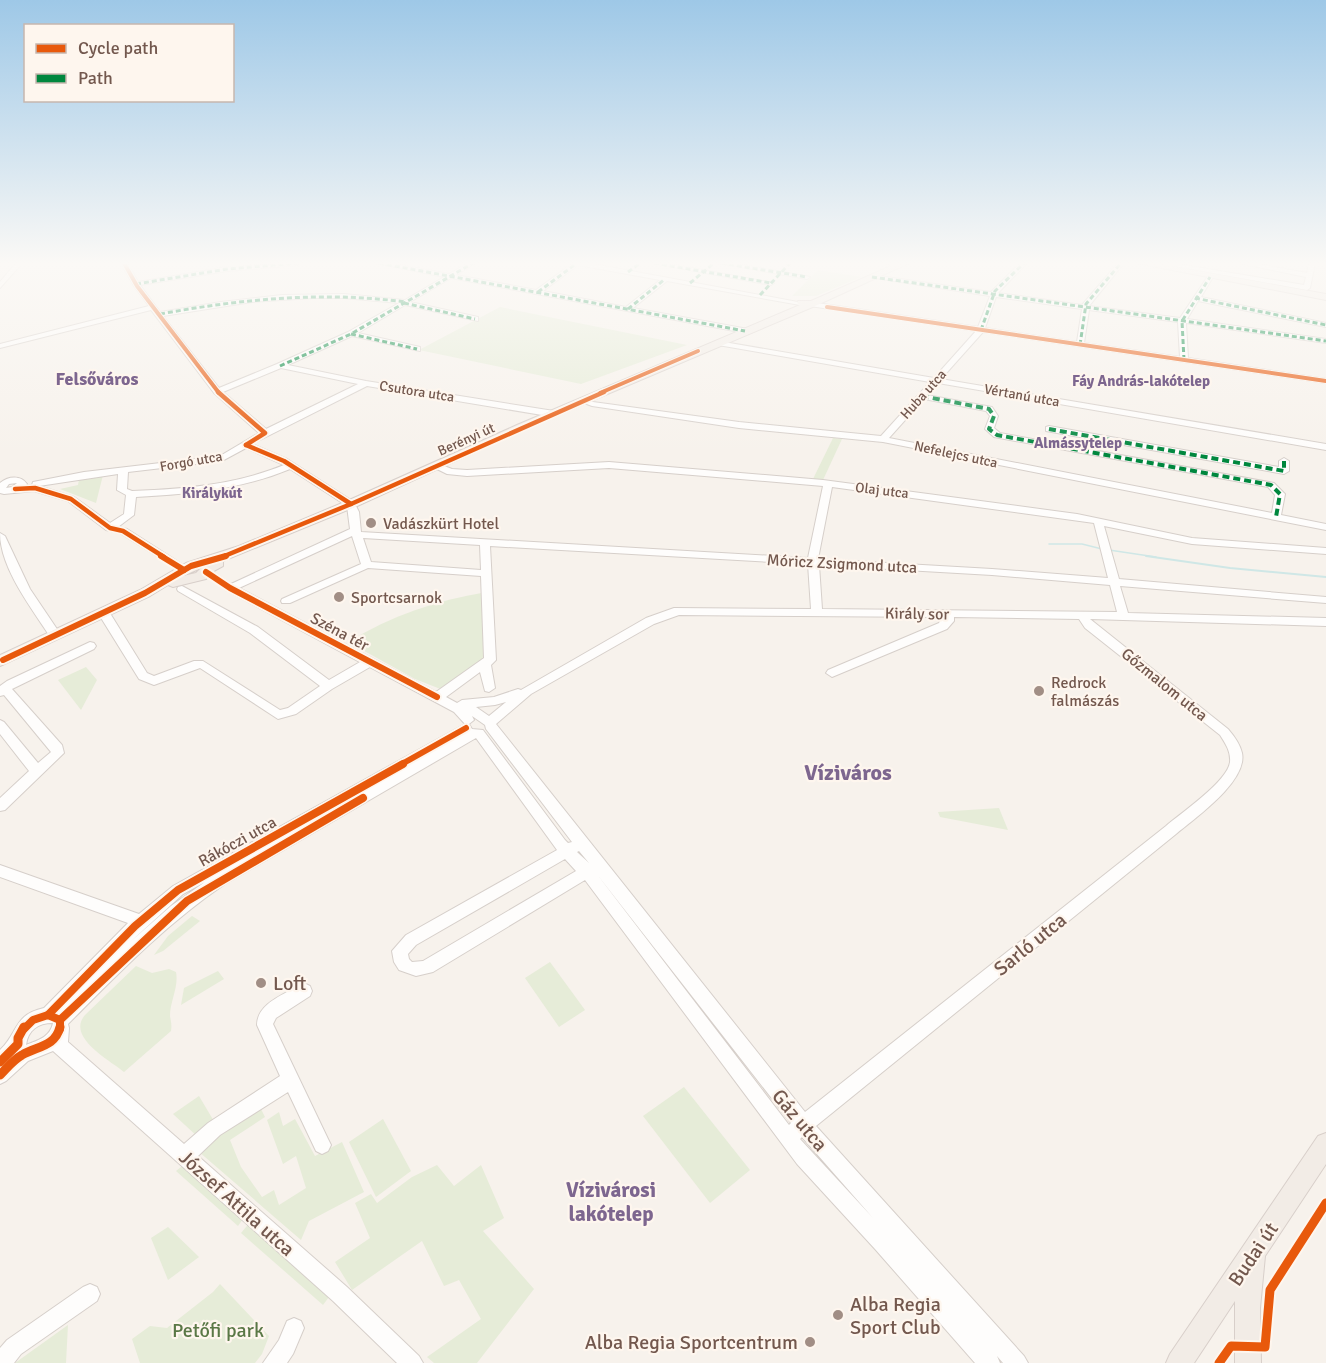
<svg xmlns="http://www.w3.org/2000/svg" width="1326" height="1363" viewBox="0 0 1326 1363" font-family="Signika,sans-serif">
	<rect width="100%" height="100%" fill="#f7f2ec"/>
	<g fill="#e6ecd8">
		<polygon points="818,270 861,277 816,296 792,296"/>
		<polygon points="500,307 687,345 581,384 419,350"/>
		<polygon points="833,438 842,439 823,480 813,479"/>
		<polygon points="103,475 96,503 60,489 78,485 79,479"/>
		<path d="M487,592L488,657L443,690L415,679L348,642C391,616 437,600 487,592Z"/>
		<polygon points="86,667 97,680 81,710 58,680"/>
		<polygon points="999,808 1008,830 940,817 938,812"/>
		<polygon points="192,916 200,921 163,951 154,955 168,936"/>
		<polygon points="550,962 585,1010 559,1027 525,978"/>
		<path d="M136,966L152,973L169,969L176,972C179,987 170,1001 170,1016C171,1022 172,1025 171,1031L124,1072C109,1060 66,1037 85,1015Z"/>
		<polygon points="218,971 224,979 181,1005 184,988"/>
		<polygon points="684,1087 750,1170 710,1203 643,1116"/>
		<polygon points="199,1096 215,1123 198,1137 173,1114"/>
		<polygon points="260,1107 265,1117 230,1140 241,1167 262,1197 274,1190 279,1205 306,1188 296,1156 283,1164 267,1120 279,1112 283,1126 295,1119 315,1156 342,1142 364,1192 309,1221 301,1240 198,1151"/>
		<polygon points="383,1119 411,1171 376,1197 349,1142"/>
		<polygon points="186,1163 245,1216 238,1226 176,1171"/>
		<polygon points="437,1165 454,1186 481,1165 504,1218 483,1231 534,1289 477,1363 434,1363 427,1357 481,1319 459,1280 444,1286 422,1241 352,1290 335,1262 370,1238 355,1203 371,1194 377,1203 412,1177"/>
		<polygon points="251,1221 332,1293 323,1305 241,1233"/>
		<polygon points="168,1227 199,1257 168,1280 151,1238"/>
		<polygon points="220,1284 269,1336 262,1354 255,1363 140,1363 132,1339 150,1326 167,1328 213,1292"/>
		<polygon points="68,1325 66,1363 15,1363"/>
	</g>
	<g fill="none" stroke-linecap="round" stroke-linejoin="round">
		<g stroke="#cfe7e6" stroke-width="1.5">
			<polyline points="1049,544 1082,544 1102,549"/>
			<polyline points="1109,550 1156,557"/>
		</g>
		<polyline stroke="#cfe7e6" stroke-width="2" points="1146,556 1230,568 1326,577"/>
		<g stroke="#d6cfca" stroke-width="2">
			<g id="minor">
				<polygon points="16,263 22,263 0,288 0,282"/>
				<path d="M121,263H127L138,282L227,267L300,263L297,265L227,271L140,285L160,312L221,302L282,295L344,294L405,300L444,277L376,263H390L449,274L468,263H476L456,275L536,290L573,263H588L803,303L800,305L667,281L633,308L748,329L749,331L745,333L451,278L410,302L478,317V321L405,305L358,333L420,347V351L352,336L288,365L366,381L554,411L558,414L554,417L367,386L252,444L287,459L354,502L359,512L361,532L808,558L823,486L609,468L467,476L447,474L431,466L436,463L452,469L467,470L609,462L823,480L1077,514L1192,538L1326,548V554L1192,544L1104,526L1119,579L1326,597V603L1120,586L1128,613L1326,618V626L1090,619L1228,729C1234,736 1240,744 1242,753C1248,781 1195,818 1176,834L816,1126L1024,1356L1028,1363H1003L997,1356L1000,1363H975L875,1249L797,1164L585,880L433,972L416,976L399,970L394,962L392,951L406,935L557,850L476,738L225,884C166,924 118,974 68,1024L69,1028L68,1042L184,1144L208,1123L280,1076L257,1025C257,1004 283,995 298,986L304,983L310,986L312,991L310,996L276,1018L273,1024L328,1139L331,1145L328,1151L322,1154L316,1151L288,1092L220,1135L198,1156L347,1287L419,1356L423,1363H397L333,1301L53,1051L28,1061L6,1081L0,1084V1050C19,1032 13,1015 44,1008L128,923L0,877V865L139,914L173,886L465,724L454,712L370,667L332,689L296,714L278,719L200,668L154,685L139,679L98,613L100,610H108L147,673L154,676L194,661H203L280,710L288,708L320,686L250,633L178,591L177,589L178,587L182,586L258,627L329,680L360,662L226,590L201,572L206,569L210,570L231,584L350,529L347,506L290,469C240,490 189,494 136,497L134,515L118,527L127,529L188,568L189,570L188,572L184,573L120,533L106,530L68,501L34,491L4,494L0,493V483C8,476 21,475 27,484L26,486L32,485L33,482L84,472L220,456L259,433L214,393L151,310L0,348V344L149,306L134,286ZM578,265L660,280L626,307L543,291ZM313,298H344L399,303L348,332L277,364L219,388L163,316L252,302ZM281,368L358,384L266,429L223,392ZM246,448L284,465C235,485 185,489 132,491L127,489L128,472L222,461ZM118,474L117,490L126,495L124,514L110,523L74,497L39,486ZM17,483L12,487L6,488L9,484ZM832,487L1094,523L1108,578L992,569L818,559ZM352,536L361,564L282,599L281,601L282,603H290L368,568L481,576L484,658L436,692L239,588ZM363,538L480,545L481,570L371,562ZM490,546L808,564L811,609L674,608L646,618L521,690L518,689L494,697L462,700L457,703L446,697L480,672L485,691L489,692L495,688L491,665L496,660ZM819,565L992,575L1110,585L1117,612L822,609ZM679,615L942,617L939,623L828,670L826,673L832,677L947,629L954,621V617L1079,619L1085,628L1220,735C1225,743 1231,751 1230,762C1228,781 1181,813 1166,826L805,1112L496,724L531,694L654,624ZM506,702L489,716L476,707L495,705ZM472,716L485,725L486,729L572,842L568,843L565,840L483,730L472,729L469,724L474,720ZM579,851L589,863L577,852ZM565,859L576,871L423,961L412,962L409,959L408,954L416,945ZM596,873L791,1123L789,1125ZM205,882L171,906L129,943L183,894ZM53,1023C50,1037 39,1040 26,1045C28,1030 38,1023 53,1023ZM802,1137L873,1218L800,1139Z"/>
				<polygon points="651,263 666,263 774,283 771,285"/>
				<polygon points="718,263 733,263 810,277 807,279"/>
				<polygon points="885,263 895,263 902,266 899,268"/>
				<path d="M1020,263H1027L998,293L1082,305L1118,263H1124L1089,306L1180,318L1208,276H1212L1213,277L1201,297L1326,323V327L1198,301L1187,319L1326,339V343L1186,323L1188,358L1326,379V383L983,332L941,379L1326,444V450L938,383L927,395L992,407L998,416L994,428L1000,433L1274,483L1285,494L1281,515L1326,524V530L883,442L739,428L592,406L579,401L583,399L593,402L739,422L881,436L930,382L718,345L714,343L718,341L934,378L976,331L810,306L807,304L810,302L978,327L990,296L869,277L872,275L991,292ZM996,297L1082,309L1077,342L985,328ZM1089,310L1178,322L1180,357L1084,343ZM924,399L986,411L990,416L985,429L994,437L1268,487L1275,495L1272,513L889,438Z"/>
				<polygon points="1157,263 1172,263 1304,285 1306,277 1239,263 1253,263 1307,273 1309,263 1315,263 1310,288 1307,290"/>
				<polygon points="1049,426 1279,467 1279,461 1284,458 1289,461 1289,471 1284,474 1046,431 1046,427"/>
				<path d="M0,533L5,536L30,589L61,635L59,638H51C32,609 0,568 0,533Z"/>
				<polygon points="90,642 94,643 96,646 94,649 12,689 62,745 64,753 5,810 0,811 0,798 29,771 0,734 0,720 4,722 38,763 51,752 4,695 0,696 0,686 7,681"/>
				<polygon points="90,1284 97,1287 100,1294 97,1301 21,1354 14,1363 0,1363 0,1348 7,1340 83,1287"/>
				<polygon points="294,1318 301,1321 304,1328 293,1354 287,1363 263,1363 279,1340 287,1321"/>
			</g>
		</g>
		<g stroke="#d8cfca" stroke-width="2">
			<g id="major">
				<path d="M898,263H909L815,306L525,429L355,507L223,561V566L212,572L206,579L173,587L168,585L150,596L0,666V655L140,590L186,563L239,546L347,501L517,425L800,305L797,303L798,301H811ZM201,568L196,573L183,576Z"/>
				<polygon points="1136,263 1154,263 1326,294 1326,300"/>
				<polygon points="1326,1133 1326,1164 1265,1256 1260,1308 1261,1363 1235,1363 1235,1301 1194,1363 1166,1363 1170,1354 1318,1136"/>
			</g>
		</g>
		<use href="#minor" fill="#fefdfc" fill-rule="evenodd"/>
		<use href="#major" fill="#f2ece6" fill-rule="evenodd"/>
		<g stroke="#00873e" stroke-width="3" stroke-dasharray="5 3" stroke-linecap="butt">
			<polyline points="379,263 745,331"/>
			<polyline points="654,263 771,283"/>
			<polyline points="721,263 807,277"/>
			<polyline points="628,272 640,263"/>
			<polyline points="872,277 1326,341"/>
			<polyline points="690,283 714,263"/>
			<polyline points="136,284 227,269 297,263"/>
			<polyline points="538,292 577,263"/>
			<polyline points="760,295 790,263"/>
			<polyline points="1195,298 1326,325"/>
			<polyline points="404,303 475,319"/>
			<polyline points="628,309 665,279"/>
			<path d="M160,314C242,299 323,291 406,302"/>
			<polyline points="981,330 995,291 1024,263"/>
			<polyline points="351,334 417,349"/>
			<polyline points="1080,345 1086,304 1121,263"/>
			<polyline points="1184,360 1182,321 1210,277"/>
			<polyline points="280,366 351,334 473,263"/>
		</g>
		<g stroke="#00873e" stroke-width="4" stroke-dasharray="7 4" stroke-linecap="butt">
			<polyline points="922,396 989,409 994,416 989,429 997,435 1271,485 1280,494 1276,517"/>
			<polyline points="1049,429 1284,471 1284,461"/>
		</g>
		<g stroke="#fef6ee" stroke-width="6">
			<g id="cycleway-far4">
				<polyline points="124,263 137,286 219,393"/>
				<polyline points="827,307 1326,381"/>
				<polyline points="600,393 698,351"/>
			</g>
		</g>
		<g stroke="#fef6ee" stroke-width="8">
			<g id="cycleway-far3">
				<polyline points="218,392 265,433 246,445"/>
				<polyline points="246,445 284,461 351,504"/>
				<polyline points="15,489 35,488 71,499 110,528 123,531 164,557"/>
				<polyline points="222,557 351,504 604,392"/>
			</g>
		</g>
		<g stroke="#fef6ee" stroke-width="10">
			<g id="cycleway-far2">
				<polyline points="161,556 184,570"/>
				<polyline points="206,572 230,588 437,697"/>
				<polyline points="3,660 145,593 191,566 226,556"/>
				<polyline points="400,765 466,728"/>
			</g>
		</g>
		<g stroke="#fef6ee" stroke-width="11">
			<g id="cycleway-far1">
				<polyline points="48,1015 135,926 178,890 403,764"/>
				<polyline points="60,1020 187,901 363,798"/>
				<polyline points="24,1029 33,1020 48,1015 60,1020 60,1029"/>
			</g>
		</g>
		<g stroke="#fef6ee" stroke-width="13">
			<g id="cycleway">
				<polyline points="0,1062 18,1044 18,1038 24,1027"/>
				<path d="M0,1075C7,1068 13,1060 22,1055C37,1046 55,1047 60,1027"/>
				<polyline points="1219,1363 1231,1346 1265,1347 1270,1290 1326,1203"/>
			</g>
		</g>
		<use href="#cycleway-far4" stroke="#e8590c" stroke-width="4"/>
		<use href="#cycleway-far3" stroke="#e8590c" stroke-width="4.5"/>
		<use href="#cycleway-far2" stroke="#e8590c" stroke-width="6"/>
		<use href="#cycleway-far1" stroke="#e8590c" stroke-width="8"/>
		<use href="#cycleway" stroke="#e8590c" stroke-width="9"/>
	</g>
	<linearGradient id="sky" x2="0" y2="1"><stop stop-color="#9ec8e7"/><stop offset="0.58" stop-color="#fbf9f6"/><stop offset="1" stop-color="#fbf9f6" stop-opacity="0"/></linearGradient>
	<rect width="1326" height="454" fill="url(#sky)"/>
	<g fill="#a18e85" stroke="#fef6ee" stroke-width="2">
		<circle cx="371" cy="523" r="6"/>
		<circle cx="339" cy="597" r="6"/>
		<circle cx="1039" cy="691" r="6"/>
		<circle cx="261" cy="983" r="6"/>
		<circle cx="838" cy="1315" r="6"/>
		<circle cx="810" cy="1342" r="6"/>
	</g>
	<g text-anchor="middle" stroke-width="4.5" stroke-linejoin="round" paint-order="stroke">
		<g font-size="14" fill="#73584e" stroke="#fef6ee">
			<text transform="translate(417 391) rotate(9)" y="5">Csutora utca</text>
			<text transform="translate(923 394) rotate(-48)" y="5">Huba utca</text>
			<text transform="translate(1022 395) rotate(10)" y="5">Vértanú utca</text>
			<text transform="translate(466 439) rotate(-24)" y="5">Berényi út</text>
			<text transform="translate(956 454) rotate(12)" y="5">Nefelejcs utca</text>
			<text transform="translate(191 461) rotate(-10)" y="5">Forgó utca</text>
			<text transform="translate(882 490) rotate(7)" y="5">Olaj utca</text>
		</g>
		<g font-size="15" font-weight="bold" fill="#7d668f" stroke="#fef6ee">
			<text x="1141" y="386">Fáy András-lakótelep</text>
			<text x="1078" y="448">Almássytelep</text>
			<text x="212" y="498">Királykút</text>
		</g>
		<g font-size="16" fill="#73584e" stroke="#fef6ee" text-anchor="start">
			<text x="383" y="529">Vadászkürt Hotel</text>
			<text x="351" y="603">Sportcsarnok</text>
			<text x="1051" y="688">Redrock<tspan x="1051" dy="18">falmászás</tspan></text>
		</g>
		<g font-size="16" fill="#73584e" stroke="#fef6ee">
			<text transform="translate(842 563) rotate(3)" y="6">Móricz Zsigmond utca</text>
			<text transform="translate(917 613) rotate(1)" y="6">Király sor</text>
			<text transform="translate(340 631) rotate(28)" y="6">Széna tér</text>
			<text transform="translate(1165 684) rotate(39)" y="6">Gőzmalom utca</text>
			<text transform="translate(237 841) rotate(-29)" y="6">Rákóczi utca</text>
		</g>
		<g font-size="18" font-weight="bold" fill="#7d668f" stroke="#fef6ee">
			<text x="97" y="385">Felsőváros</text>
		</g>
		<g font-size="20" fill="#73584e" stroke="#fef6ee">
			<text transform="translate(1030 944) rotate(-39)" y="7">Sarló utca</text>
			<text transform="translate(800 1120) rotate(50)" y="7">Gáz utca</text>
			<text transform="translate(237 1203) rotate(42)" y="7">József Attila utca</text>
			<text transform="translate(1253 1254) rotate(-56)" y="7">Budai út</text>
		</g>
		<g font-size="20" fill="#73584e" stroke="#fef6ee" text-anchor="start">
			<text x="273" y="990">Loft</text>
			<text x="850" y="1311">Alba Regia<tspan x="850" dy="23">Sport Club</tspan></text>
			<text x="798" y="1349" text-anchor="end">Alba Regia Sportcentrum</text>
		</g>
		<g font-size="20" fill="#5a7846" stroke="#fef6ee">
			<text x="218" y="1337">Petőfi park</text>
		</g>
		<g font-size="21" font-weight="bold" fill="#7d668f" stroke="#fef6ee">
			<text x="611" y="1197">Vízivárosi<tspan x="611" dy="24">lakótelep</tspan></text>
		</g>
		<g font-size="22" font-weight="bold" fill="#7d668f" stroke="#fef6ee">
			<text x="848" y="780">Víziváros</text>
		</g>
	</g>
	<rect x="24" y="24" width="210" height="78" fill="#fef6ee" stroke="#c6b7ae" stroke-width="1.5"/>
	<rect x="36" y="44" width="30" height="9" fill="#e8590c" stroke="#c6b7ae" stroke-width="1.5"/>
	<text x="78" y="54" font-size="18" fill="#73584e">Cycle path</text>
	<rect x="36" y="74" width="30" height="9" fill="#00873e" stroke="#c6b7ae" stroke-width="1.5"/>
	<text x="78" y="84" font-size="18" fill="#73584e">Path</text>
</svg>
